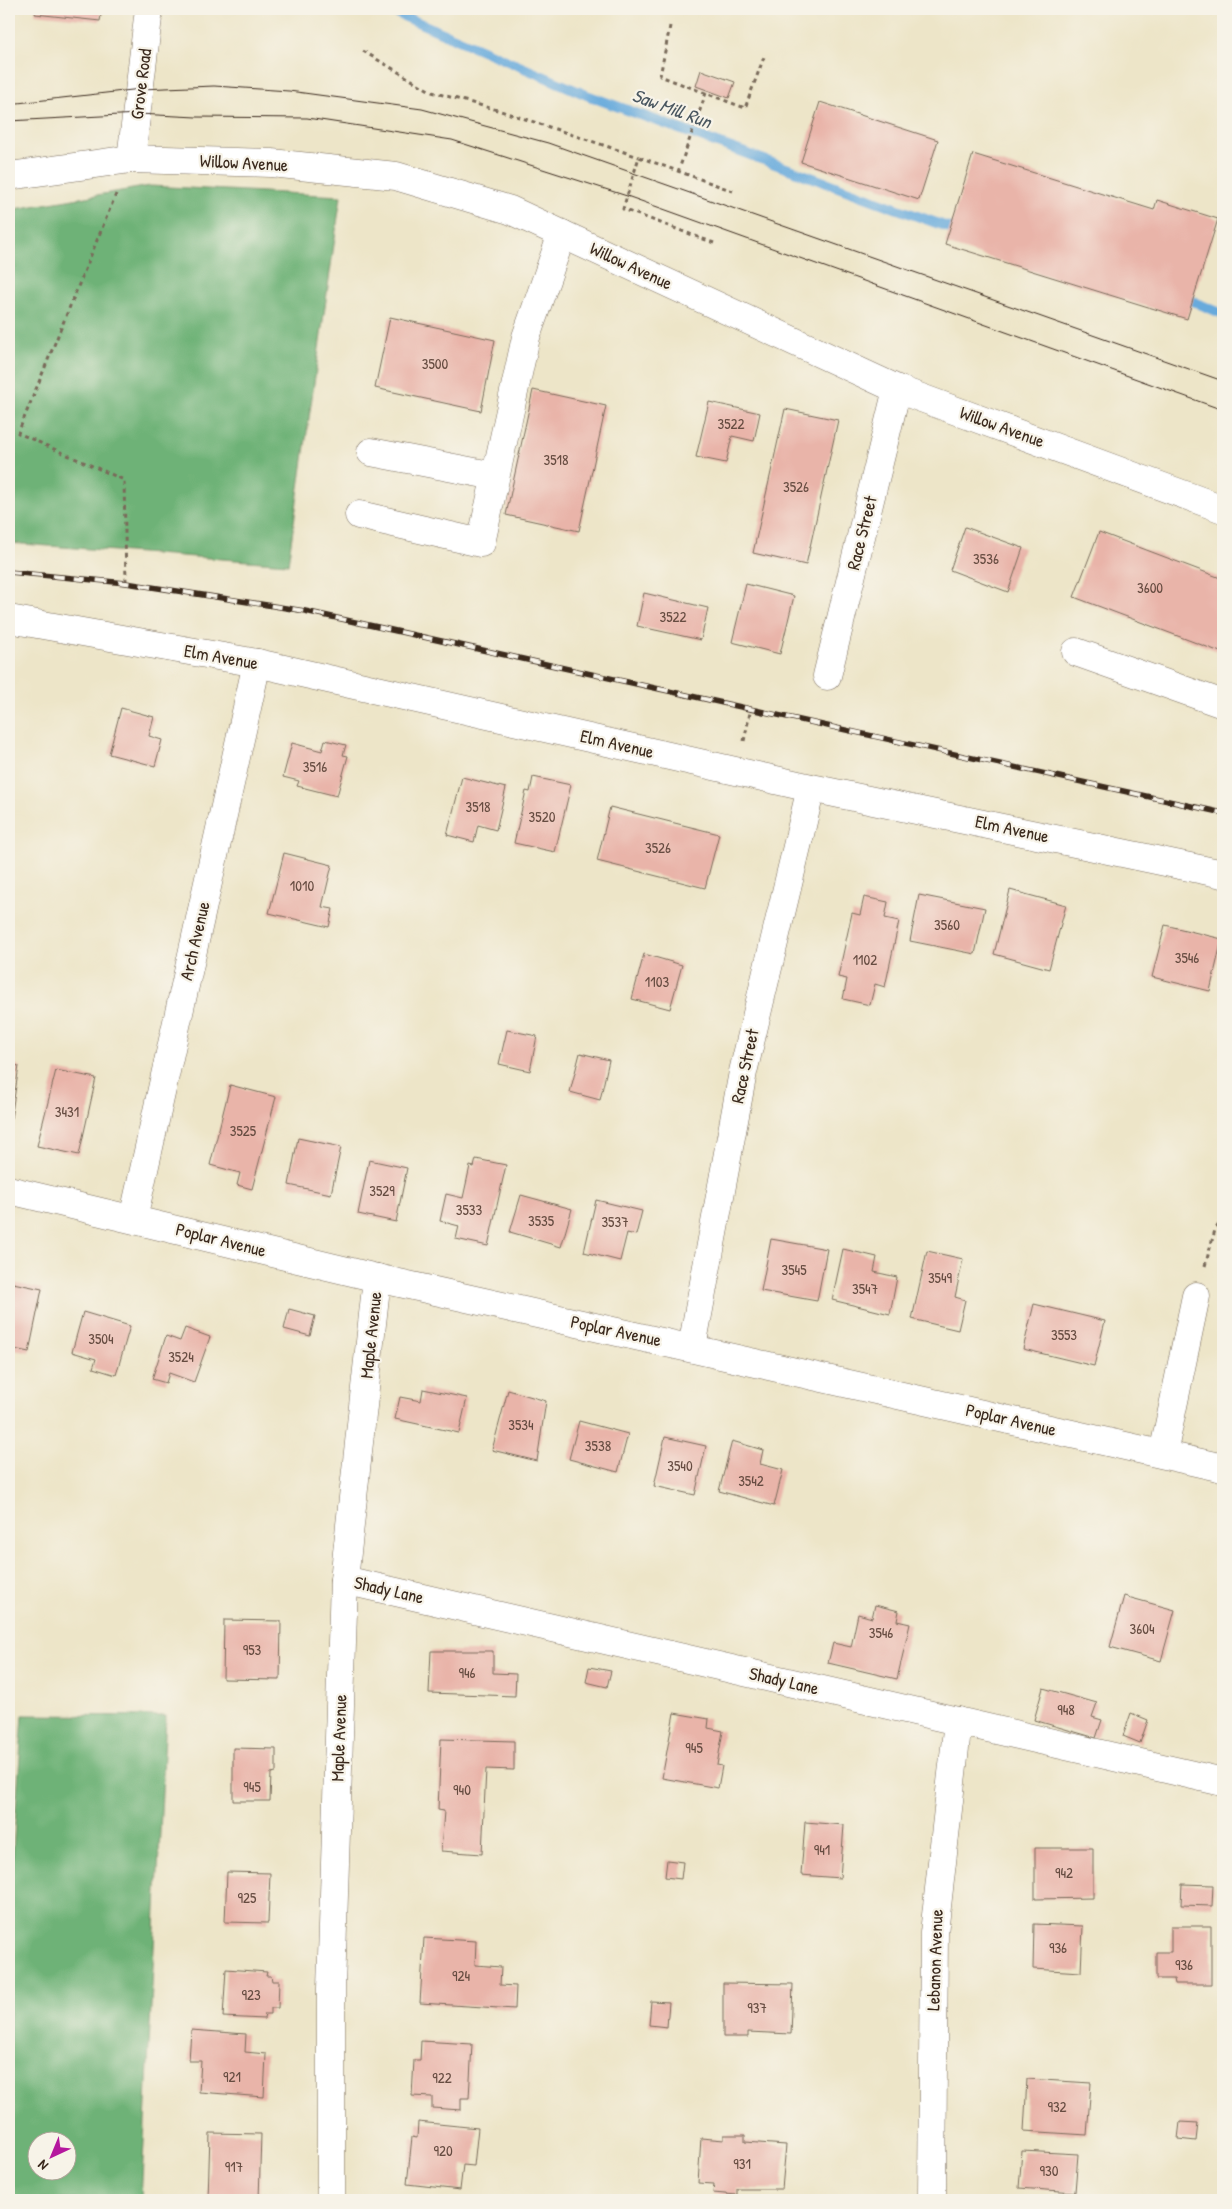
<svg xmlns="http://www.w3.org/2000/svg" width="1232" height="2209" viewBox="0 0 1232 2209" font-family="'Patrick Hand',sans-serif">
	<rect width="100%" height="100%" fill="#f7f3e8"/>
	<filter id="ink" filterUnits="userSpaceOnUse"><feTurbulence type="fractalNoise" baseFrequency=".02" numOctaves="2"/><feDisplacementMap in="SourceGraphic" scale="10" xChannelSelector="R" yChannelSelector="G"/><feConvolveMatrix kernelMatrix="1 2 1 2 8 2 1 2 1" color-interpolation-filters="sRGB"/></filter>
	<filter id="wash" filterUnits="userSpaceOnUse"><feTurbulence type="fractalNoise" baseFrequency=".0096" numOctaves="4" result="noise"/><feDisplacementMap in="SourceGraphic" scale="20" xChannelSelector="R" yChannelSelector="G"/><feGaussianBlur stdDeviation="1.12" result="paint"/><feColorMatrix in="noise" values="0 0 0 0 0 0 0 0 0 0 0 0 0 0 0 0 0 1.4 0 .05"/><feComposite in="paint" operator="in"/></filter>
	<g filter="url(#wash)">
		<rect width="100%" height="100%" fill="#ede5c8"/>
		<g fill="#6eb277" stroke="#546e4a" fill-rule="evenodd">
			<polygon points="150,186 341,196 288,564 9,543 9,210"/>
			<path d="M23,1715L166,1716L141,2200H9V1906ZM38,2142H68V2172H38Z"/>
		</g>
		<g fill="none" stroke-linecap="round" stroke-linejoin="round">
			<g stroke="#67aadc" stroke-width="10">
				<polyline points="387,9 589,96 950,228"/>
				<polyline points="1192,301 1223,314"/>
			</g>
		</g>
		<g id="blocks">
			<g fill="#e9b4a9">
				<polygon points="36,9 102,9 100,21 35,14"/>
				<polygon points="701,70 735,82 729,98 696,86"/>
				<polygon points="820,102 938,140 919,200 801,162"/>
				<polygon points="973,154 1154,210 1157,200 1218,219 1187,319 945,244"/>
				<polygon points="390,317 495,340 481,411 375,388"/>
				<polygon points="533,390 606,406 579,531 506,515"/>
				<polygon points="709,402 760,413 754,441 732,436 726,463 696,457"/>
				<polygon points="785,409 838,420 806,565 753,553"/>
				<polygon points="965,527 1023,548 1008,592 950,570"/>
				<polygon points="1099,532 1223,579 1223,653 1074,597"/>
				<polygon points="746,584 794,596 780,654 732,642"/>
				<polygon points="644,593 708,608 701,640 637,626"/>
				<polygon points="121,708 154,717 149,736 162,740 155,766 109,754"/>
				<polygon points="325,740 346,745 343,755 348,756 337,796 297,786 299,781 283,777 292,743 322,751"/>
				<polygon points="462,777 506,788 496,830 478,825 474,842 447,835"/>
				<polygon points="533,777 571,785 555,852 514,843 526,791 530,792"/>
				<polygon points="610,807 719,834 705,888 597,861"/>
				<polygon points="284,853 332,865 322,907 333,909 329,927 269,913"/>
				<polygon points="1010,890 1066,905 1049,969 994,954"/>
				<polygon points="919,895 985,908 975,954 910,941"/>
				<polygon points="864,897 888,902 885,918 899,921 885,987 875,984 870,1005 843,999 847,979 838,977 852,913 860,915"/>
				<polygon points="1165,925 1222,939 1210,991 1152,977"/>
				<polygon points="644,954 682,965 670,1009 632,999"/>
				<polygon points="507,1030 537,1036 530,1071 499,1064"/>
				<polygon points="580,1053 609,1060 600,1100 570,1092"/>
				<polygon points="9,1064 19,1066 11,1119 9,1119"/>
				<polygon points="56,1070 96,1078 79,1155 37,1146"/>
				<polygon points="230,1085 276,1097 252,1189 237,1185 240,1173 210,1165"/>
				<polygon points="298,1138 341,1147 331,1194 289,1185"/>
				<polygon points="476,1159 506,1165 488,1246 456,1239 459,1226 440,1221 446,1194 463,1198 470,1166 474,1167"/>
				<polygon points="369,1160 407,1168 396,1222 358,1214"/>
				<polygon points="521,1195 572,1209 561,1247 510,1232"/>
				<polygon points="596,1200 642,1211 636,1235 627,1233 620,1261 584,1252"/>
				<polygon points="771,1239 827,1249 817,1301 761,1291"/>
				<polygon points="843,1249 877,1257 874,1272 897,1277 890,1314 832,1300"/>
				<polygon points="927,1251 963,1259 955,1297 965,1300 958,1330 912,1319"/>
				<polygon points="13,1283 42,1289 29,1352 9,1348 9,1295 11,1295"/>
				<polygon points="1034,1304 1105,1321 1094,1366 1023,1349"/>
				<polygon points="289,1309 315,1316 310,1336 284,1329"/>
				<polygon points="83,1312 130,1326 116,1375 93,1368 96,1359 72,1352"/>
				<polygon points="185,1328 210,1337 194,1382 169,1373 166,1383 152,1379 166,1336 180,1341"/>
				<polygon points="423,1389 467,1398 459,1433 395,1419 400,1397 421,1401"/>
				<polygon points="508,1390 546,1401 537,1461 492,1450"/>
				<polygon points="579,1421 628,1434 618,1472 569,1459"/>
				<polygon points="665,1437 706,1446 695,1495 654,1486"/>
				<polygon points="732,1441 763,1450 760,1464 783,1470 774,1506 719,1491"/>
				<polygon points="1124,1596 1175,1610 1161,1661 1110,1647"/>
				<polygon points="875,1605 899,1611 897,1621 910,1624 897,1679 828,1663 833,1643 851,1647 858,1614 872,1618"/>
				<polygon points="224,1620 281,1621 280,1680 223,1679"/>
				<polygon points="431,1651 493,1651 493,1673 516,1674 515,1696 429,1693"/>
				<polygon points="589,1667 611,1671 607,1687 586,1682"/>
				<polygon points="1043,1688 1097,1703 1092,1717 1102,1720 1096,1738 1034,1720"/>
				<polygon points="674,1713 709,1719 708,1728 723,1731 717,1765 722,1766 718,1788 662,1778"/>
				<polygon points="1131,1713 1148,1720 1140,1743 1123,1736"/>
				<polygon points="441,1739 514,1741 514,1770 486,1769 482,1854 441,1851 444,1811 438,1810"/>
				<polygon points="233,1748 276,1749 276,1772 271,1773 270,1801 233,1801"/>
				<polygon points="805,1822 844,1825 840,1878 801,1875"/>
				<polygon points="1035,1848 1093,1848 1093,1898 1035,1899"/>
				<polygon points="667,1860 683,1862 681,1879 665,1877"/>
				<polygon points="227,1872 270,1873 268,1923 225,1922"/>
				<polygon points="1182,1884 1213,1885 1212,1906 1181,1905"/>
				<polygon points="1034,1924 1083,1926 1081,1972 1033,1969"/>
				<polygon points="1171,1926 1211,1926 1211,1984 1175,1984 1174,1979 1156,1979 1156,1952 1171,1952"/>
				<polygon points="424,1938 476,1941 475,1965 501,1967 500,1985 516,1986 515,2009 420,2003"/>
				<polygon points="226,1969 267,1972 266,1976 271,1976 272,1981 279,1981 278,2008 271,2008 271,2014 265,2014 264,2019 223,2017"/>
				<polygon points="723,1983 793,1984 791,2034 748,2032 748,2037 723,2037"/>
				<polygon points="651,2001 669,2002 667,2027 649,2025"/>
				<polygon points="191,2030 246,2034 245,2052 266,2054 264,2097 199,2092 201,2061 189,2061"/>
				<polygon points="421,2041 472,2044 469,2098 461,2098 461,2110 432,2108 432,2097 412,2096 414,2060 420,2060"/>
				<polygon points="1027,2079 1091,2083 1087,2135 1024,2131"/>
				<polygon points="418,2122 478,2128 474,2166 463,2165 460,2190 407,2184 412,2137 417,2138"/>
				<polygon points="1180,2122 1198,2123 1196,2141 1178,2139"/>
				<polygon points="210,2133 261,2134 259,2200 208,2200"/>
				<polygon points="724,2135 745,2135 745,2142 786,2145 782,2189 737,2189 737,2195 713,2193 714,2184 698,2183 701,2138 724,2140"/>
				<polygon points="1022,2151 1078,2154 1075,2192 1019,2188"/>
			</g>
		</g>
	</g>
	<g filter="url(#ink)">
		<use href="#blocks" fill-opacity="0" stroke="#796b5a" stroke-width="1"/>
		<g fill="none" stroke-linecap="round" stroke-linejoin="round">
			<g stroke="#796b5a" stroke-width="29">
				<g id="minor">
					<polyline points="131,159 149,9"/>
					<polyline points="9,176 131,159 271,163 396,176 510,210 897,389 1223,509"/>
					<polyline points="371,452 495,476"/>
					<polyline points="359,515 481,543 526,337 562,234"/>
					<polyline points="9,619 257,663 811,788 1223,874"/>
					<polyline points="1076,652 1223,704"/>
					<polyline points="827,676 897,389"/>
					<polyline points="9,1190 377,1278 1223,1468"/>
					<polyline points="133,1219 257,663"/>
					<polyline points="692,1347 743,1072 811,788"/>
					<polyline points="1163,1454 1196,1296"/>
					<polyline points="344,1580 1223,1782"/>
					<polyline points="331,2200 331,1989 344,1580 377,1278"/>
					<polyline points="932,2200 934,1933 958,1721"/>
				</g>
			</g>
			<g stroke="#796b5a" stroke-width="3" stroke-dasharray="4 4" stroke-linecap="butt">
				<polyline points="670,26 660,76 745,108 764,57"/>
				<polyline points="363,51 432,92 501,111 639,157"/>
				<polyline points="678,172 706,93"/>
				<polyline points="116,194 18,433 124,480 126,583"/>
				<polyline points="714,243 623,209 639,157 733,191"/>
				<polyline points="744,741 751,708"/>
				<polyline points="1205,1266 1215,1230 1223,1218"/>
			</g>
			<use href="#minor" stroke="#fff" stroke-width="28"/>
			<g stroke="#3b2a1e" stroke-width="1">
				<polyline points="9,104 141,89 214,86 289,91 422,109 548,143 1223,381"/>
				<polyline points="9,121 138,114 196,117 307,118 452,140 627,196 1223,410"/>
			</g>
			<g stroke="#3b2a1e" stroke-width="5.5">
				<polyline id="rail" points="9,572 126,583 305,611 1223,813"/>
			</g>
			<use href="#rail" stroke="#f7f3e8" stroke-width="4" stroke-dasharray="11" stroke-linecap="butt"/>
		</g>
	</g>
	<g text-anchor="middle" stroke-width="4.5" stroke-linejoin="round" paint-order="stroke">
		<g font-size="15" fill="#664c41">
			<text x="435" y="369">3500</text>
			<text x="731" y="429">3522</text>
			<text x="556" y="465">3518</text>
			<text x="796" y="492">3526</text>
			<text x="986" y="564">3536</text>
			<text x="1150" y="593">3600</text>
			<text x="673" y="622">3522</text>
			<text x="315" y="772">3516</text>
			<text x="478" y="812">3518</text>
			<text x="542" y="822">3520</text>
			<text x="658" y="853">3526</text>
			<text x="302" y="891">1010</text>
			<text x="947" y="930">3560</text>
			<text x="1187" y="963">3546</text>
			<text x="865" y="965">1102</text>
			<text x="657" y="987">1103</text>
			<text x="67" y="1117">3431</text>
			<text x="243" y="1136">3525</text>
			<text x="382" y="1196">3529</text>
			<text x="469" y="1215">3533</text>
			<text x="541" y="1226">3535</text>
			<text x="615" y="1227">3537</text>
			<text x="794" y="1275">3545</text>
			<text x="940" y="1283">3549</text>
			<text x="865" y="1294">3547</text>
			<text x="1064" y="1340">3553</text>
			<text x="101" y="1344">3504</text>
			<text x="181" y="1362">3524</text>
			<text x="521" y="1430">3534</text>
			<text x="598" y="1451">3538</text>
			<text x="680" y="1471">3540</text>
			<text x="751" y="1486">3542</text>
			<text x="1142" y="1634">3604</text>
			<text x="881" y="1638">3546</text>
			<text x="252" y="1655">953</text>
			<text x="467" y="1678">946</text>
			<text x="1066" y="1715">948</text>
			<text x="694" y="1753">945</text>
			<text x="252" y="1792">945</text>
			<text x="462" y="1795">940</text>
			<text x="822" y="1855">941</text>
			<text x="1064" y="1878">942</text>
			<text x="247" y="1903">925</text>
			<text x="1058" y="1953">936</text>
			<text x="1184" y="1970">936</text>
			<text x="461" y="1981">924</text>
			<text x="251" y="2000">923</text>
			<text x="757" y="2013">937</text>
			<text x="232" y="2082">921</text>
			<text x="442" y="2083">922</text>
			<text x="1057" y="2112">932</text>
			<text x="443" y="2156">920</text>
			<text x="742" y="2169">931</text>
			<text x="234" y="2172">917</text>
			<text x="1049" y="2176">930</text>
		</g>
		<g font-size="18" fill="#3b2a1e" stroke="#f7f3e8">
			<text transform="translate(141 84) rotate(-83)" y="6">Grove Road</text>
			<text transform="translate(244 163) rotate(3)" y="6">Willow Avenue</text>
			<text transform="translate(631 266) rotate(25)" y="6">Willow Avenue</text>
			<text transform="translate(1002 427) rotate(20)" y="6">Willow Avenue</text>
			<text transform="translate(862 533) rotate(-76)" y="6">Race Street</text>
			<text transform="translate(221 657) rotate(10)" y="6">Elm Avenue</text>
			<text transform="translate(617 744) rotate(13)" y="6">Elm Avenue</text>
			<text transform="translate(1012 829) rotate(12)" y="6">Elm Avenue</text>
			<text transform="translate(195 941) rotate(-77)" y="6">Arch Avenue</text>
			<text transform="translate(745 1066) rotate(-78)" y="6">Race Street</text>
			<text transform="translate(221 1240) rotate(14)" y="6">Poplar Avenue</text>
			<text transform="translate(616 1331) rotate(12)" y="6">Poplar Avenue</text>
			<text transform="translate(371 1335) rotate(-84)" y="6">Maple Avenue</text>
			<text transform="translate(1011 1420) rotate(13)" y="6">Poplar Avenue</text>
			<text transform="translate(389 1590) rotate(13)" y="6">Shady Lane</text>
			<text transform="translate(784 1681) rotate(13)" y="6">Shady Lane</text>
			<text transform="translate(339 1738) rotate(-88)" y="6">Maple Avenue</text>
			<text transform="translate(935 1960) rotate(-88)" y="6">Lebanon Avenue</text>
		</g>
		<g font-size="19" font-style="italic" fill="#4a5760" stroke="#f7f3e8">
			<text transform="translate(672 108) rotate(20)" y="7">Saw Mill Run</text>
		</g>
	</g>
	<rect width="1232" height="2209" fill="none" stroke="#f7f3e8" stroke-width="30"/>
	<g transform="translate(52 2156) rotate(224)"><circle r="24" fill="#f7f3e8" stroke="#aca397"/>
	<path d="M0-4L9 19L0 12L-9 19Z" fill="#b5179e"/>
	<text y="-8" font-size="14" font-weight="bold" text-anchor="middle" fill="#3b2a1e">N</text>
	</g>
</svg>
